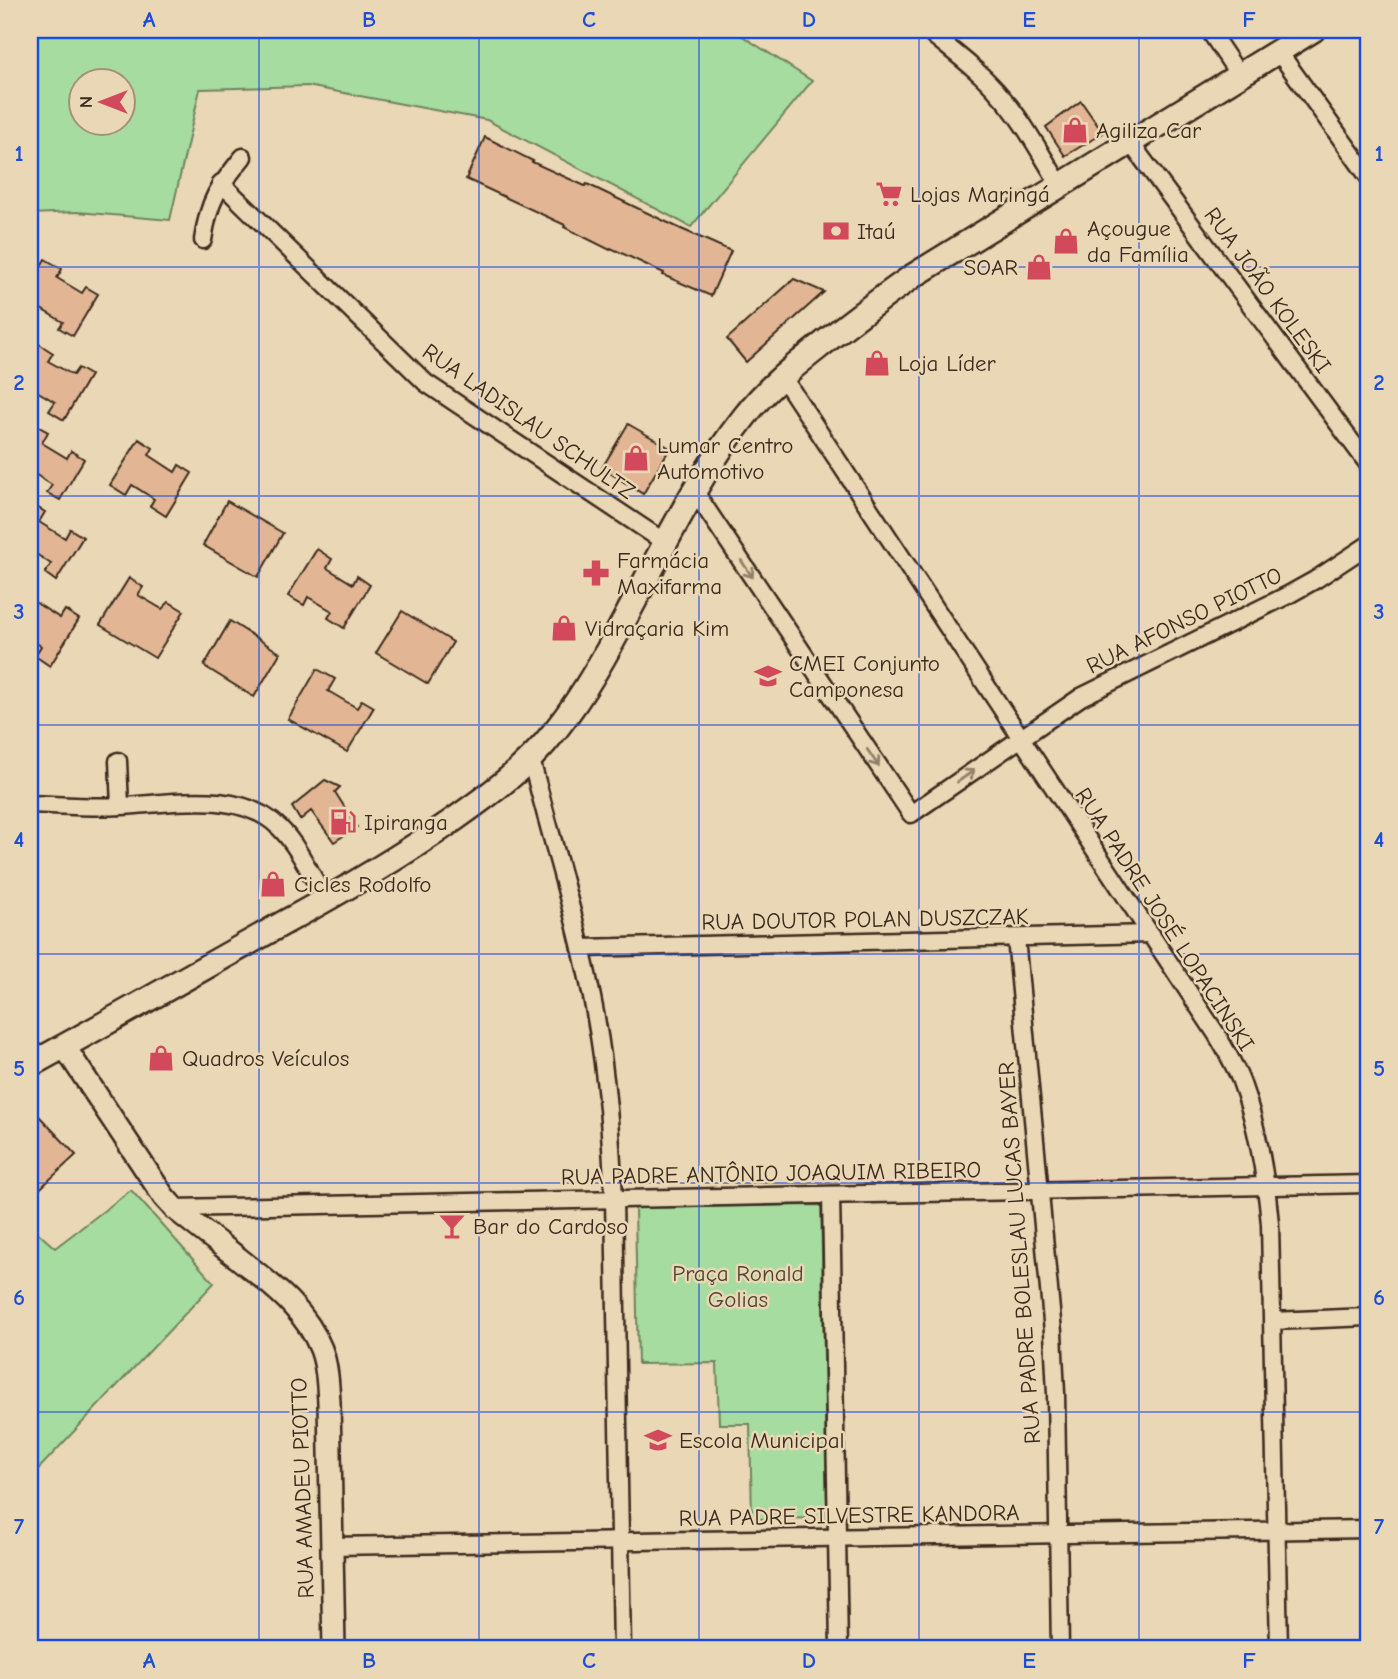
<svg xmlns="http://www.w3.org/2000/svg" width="1398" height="1679" viewBox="0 0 1398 1679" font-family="'Comic Neue',sans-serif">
	<rect width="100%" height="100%" fill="#ead7b5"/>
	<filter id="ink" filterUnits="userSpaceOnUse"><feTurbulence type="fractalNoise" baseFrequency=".0143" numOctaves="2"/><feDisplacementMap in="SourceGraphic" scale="14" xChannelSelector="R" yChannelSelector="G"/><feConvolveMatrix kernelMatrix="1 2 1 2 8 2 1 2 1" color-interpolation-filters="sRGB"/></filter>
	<g filter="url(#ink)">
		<g fill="#a6dca0" stroke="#70835f" stroke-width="2" fill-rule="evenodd">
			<path d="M30,30H733L812,81L691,227L487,120L307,86L200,89L170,220L77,212L30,214ZM80,80H122V122H80Z"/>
			<polygon points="131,1190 214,1283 30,1478 30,1226 55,1248"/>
			<polygon points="821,1205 827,1518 752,1519 750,1424 719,1424 717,1363 638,1364 635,1208"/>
		</g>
		<g fill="#e2b694" stroke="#3b2a1e" stroke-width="2">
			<polygon points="1081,101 1103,133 1065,156 1046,127"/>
			<polygon points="485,137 533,161 532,162 585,186 587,184 679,228 731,251 711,296 663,275 664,273 611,248 610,250 564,227 565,225 466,179"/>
			<polygon points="45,259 62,269 57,278 82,293 86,287 98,294 73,336 59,328 63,322 39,308 30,324 30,285"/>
			<polygon points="794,279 824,292 746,362 727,339"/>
			<polygon points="36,342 53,353 48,361 73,375 78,368 90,375 64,420 49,411 55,402 30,387 30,353"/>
			<polygon points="30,422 48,432 42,443 67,458 71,451 84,459 60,500 47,493 52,485 30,471"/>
			<polygon points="628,424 670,448 643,494 602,468"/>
			<polygon points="139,439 153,448 149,455 175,472 179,465 192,473 166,516 150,506 154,499 132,485 126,495 110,485"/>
			<polygon points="227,501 283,533 258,577 203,545"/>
			<polygon points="30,503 45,512 39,522 65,538 70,529 83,537 56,581 45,573 51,564 30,550"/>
			<polygon points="317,549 332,559 327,568 353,584 357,576 370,585 344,628 328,618 332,611 308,597 304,605 288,596"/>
			<polygon points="129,578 143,587 138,595 162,609 169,602 184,611 155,658 100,625"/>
			<polygon points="30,599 60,618 65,610 79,619 50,666 35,656 41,646 30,639"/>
			<polygon points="402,611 453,642 428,684 376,653"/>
			<polygon points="230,621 280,653 254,697 204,666"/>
			<polygon points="317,669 335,679 328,691 357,708 362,700 374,707 347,752 288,719"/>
			<polygon points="325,780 340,787 335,792 357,827 334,842 311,811 300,820 292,807"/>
			<polygon points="39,1116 76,1155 30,1198 30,1124"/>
		</g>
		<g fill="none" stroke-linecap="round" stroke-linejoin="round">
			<g stroke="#3b2a1e" stroke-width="21">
				<g id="minor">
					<path d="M927,30C952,51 979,70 1000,95C1024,121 1041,155 1060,185"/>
					<polyline points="1209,30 1239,75"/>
					<polyline points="1278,51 1368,176"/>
					<polyline points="1130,142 1368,464"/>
					<polyline points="221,183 426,383 666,543"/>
					<path d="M203,240C209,199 218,188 243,157"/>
					<path d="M782,376L1217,1035C1226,1051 1236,1067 1242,1084C1258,1128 1266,1178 1270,1224L1279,1649"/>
					<polyline points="695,492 911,814 1081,697 1288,595 1315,580 1368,545"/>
					<path d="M531,759C553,845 580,931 596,1018C607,1078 611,1139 614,1199L622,1649"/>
					<polyline points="118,761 120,806"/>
					<path d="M30,804C60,805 91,808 121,806C171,804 240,788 280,828C298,846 312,877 326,900"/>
					<polyline points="1016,938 1053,1332 1056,1394 1060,1649"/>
					<polyline points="581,948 1151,934"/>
					<polyline points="831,1195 839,1649"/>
					<polyline points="174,1208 1368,1184"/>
					<polyline points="1273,1321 1368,1317"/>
					<polyline points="331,1546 1368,1529"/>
				</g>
			</g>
			<g stroke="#3b2a1e" stroke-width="26">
				<path id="tertiary" d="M64,1046L164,1197L174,1208C195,1225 216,1241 238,1258C270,1284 305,1308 321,1349C327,1365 328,1384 329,1402L334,1649"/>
			</g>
			<g stroke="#3b2a1e" stroke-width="28">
				<path id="secondary" d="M30,1065C114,1019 197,972 280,925C339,893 397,859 452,821C486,797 518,774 545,743C576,707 599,667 621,626C660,555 695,479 745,416C768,386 796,365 825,342C854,319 883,297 913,276L1313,30"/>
			</g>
			<use href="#minor" stroke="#ead7b5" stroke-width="16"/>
			<use href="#tertiary" stroke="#ead7b5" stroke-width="21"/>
			<use href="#secondary" stroke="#ead7b5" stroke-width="23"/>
		</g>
		<defs><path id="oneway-shaft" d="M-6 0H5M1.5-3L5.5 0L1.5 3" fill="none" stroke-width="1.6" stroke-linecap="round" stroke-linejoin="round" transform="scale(1.75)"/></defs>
		<g stroke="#92806a">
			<use href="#oneway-shaft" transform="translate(747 569) rotate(56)"/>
			<use href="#oneway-shaft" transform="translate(873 758) rotate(56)"/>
			<use href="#oneway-shaft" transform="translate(966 776) rotate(-35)"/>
		</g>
	</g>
	<path fill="none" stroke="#1d4ed8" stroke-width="2" stroke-opacity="0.55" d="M259,30V1649M479,30V1649M699,30V1649M919,30V1649M1139,30V1649M30,267H1368M30,496H1368M30,725H1368M30,954H1368M30,1183H1368M30,1412H1368"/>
	<defs>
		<g id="shop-bare" transform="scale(2.1)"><path d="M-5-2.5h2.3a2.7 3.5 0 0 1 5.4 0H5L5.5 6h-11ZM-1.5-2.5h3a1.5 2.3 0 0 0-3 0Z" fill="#d1495b" stroke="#ead7b5" stroke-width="2.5" paint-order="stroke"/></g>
		<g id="supermarket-bare" transform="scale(2.1)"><path d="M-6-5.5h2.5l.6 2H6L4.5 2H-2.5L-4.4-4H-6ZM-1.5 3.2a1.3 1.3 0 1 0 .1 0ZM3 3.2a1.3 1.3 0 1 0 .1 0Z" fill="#d1495b" stroke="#ead7b5" stroke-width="2.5" paint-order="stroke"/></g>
		<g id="bank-bare" transform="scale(2.1)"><path d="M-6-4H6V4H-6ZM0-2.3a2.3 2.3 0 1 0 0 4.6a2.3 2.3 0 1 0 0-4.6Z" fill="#d1495b" stroke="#ead7b5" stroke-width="2.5" paint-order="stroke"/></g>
		<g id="pharmacy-bare" transform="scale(2.1)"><path d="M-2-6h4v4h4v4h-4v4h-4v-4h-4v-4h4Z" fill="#d1495b" stroke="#ead7b5" stroke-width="2.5" paint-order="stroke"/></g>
		<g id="school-bare" transform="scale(2.1)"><path d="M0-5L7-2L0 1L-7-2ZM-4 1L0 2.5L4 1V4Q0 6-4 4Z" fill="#d1495b" stroke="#ead7b5" stroke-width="2.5" paint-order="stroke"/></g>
		<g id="fuel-bare" transform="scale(2.1)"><path d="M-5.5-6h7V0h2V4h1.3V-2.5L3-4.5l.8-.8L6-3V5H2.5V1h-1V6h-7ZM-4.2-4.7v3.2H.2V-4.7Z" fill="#d1495b" stroke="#ead7b5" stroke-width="2.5" paint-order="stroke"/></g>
		<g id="bar-bare" transform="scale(2.1)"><path d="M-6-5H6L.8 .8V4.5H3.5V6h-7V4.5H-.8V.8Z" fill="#d1495b" stroke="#ead7b5" stroke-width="2.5" paint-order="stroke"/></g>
	</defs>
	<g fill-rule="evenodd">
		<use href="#shop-bare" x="1075" y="130"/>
		<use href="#supermarket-bare" x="889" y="194"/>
		<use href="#bank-bare" x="836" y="231"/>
		<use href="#shop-bare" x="1066" y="241"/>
		<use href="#shop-bare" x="1039" y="267"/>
		<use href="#shop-bare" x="877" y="363"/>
		<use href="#shop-bare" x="636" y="458"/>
		<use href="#pharmacy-bare" x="596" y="573"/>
		<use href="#shop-bare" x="564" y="628"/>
		<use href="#school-bare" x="768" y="676"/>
		<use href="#fuel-bare" x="343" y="822"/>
		<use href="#shop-bare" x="273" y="884"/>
		<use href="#shop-bare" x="161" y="1058"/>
		<use href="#bar-bare" x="452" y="1226"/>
		<use href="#school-bare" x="658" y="1440"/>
	</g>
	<g text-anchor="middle" stroke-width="5" stroke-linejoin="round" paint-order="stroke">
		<g font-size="23" fill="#3b2a1e" stroke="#ead7b5" text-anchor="start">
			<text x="1096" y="138">Agiliza Car</text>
			<text x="910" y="202">Lojas Maringá</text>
			<text x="1087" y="236">Açougue<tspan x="1087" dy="26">da Família</tspan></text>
			<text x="857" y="239">Itaú</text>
			<text x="1018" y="275" text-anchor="end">SOAR</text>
			<text x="898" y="371">Loja Líder</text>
			<text x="657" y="453">Lumar Centro<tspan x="657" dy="26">Automotivo</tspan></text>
			<text x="617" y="568">Farmácia<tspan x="617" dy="26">Maxifarma</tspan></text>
			<text x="585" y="636">Vidraçaria Kim</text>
			<text x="789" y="671">CMEI Conjunto<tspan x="789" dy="26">Camponesa</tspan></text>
			<text x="364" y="830">Ipiranga</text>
			<text x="294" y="892">Cicles Rodolfo</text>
			<text x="182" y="1066">Quadros Veículos</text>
			<text x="473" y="1234">Bar do Cardoso</text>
			<text x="679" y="1448">Escola Municipal</text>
		</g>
		<g font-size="23" fill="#3b2a1e" stroke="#ead7b5">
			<text transform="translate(1268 290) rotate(54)" y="8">RUA JOÃO KOLESKI</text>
			<text transform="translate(529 421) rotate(35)" y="8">RUA LADISLAU SCHULTZ</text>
			<text transform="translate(1184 620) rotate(-26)" y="8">RUA AFONSO PIOTTO</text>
			<text transform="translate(865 919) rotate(-1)" y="8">RUA DOUTOR POLAN DUSZCZAK</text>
			<text transform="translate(1165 919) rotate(57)" y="8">RUA PADRE JOSÉ LOPACINSKI</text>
			<text transform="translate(771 1173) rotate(-1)" y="8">RUA PADRE ANTÔNIO JOAQUIM RIBEIRO</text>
			<text transform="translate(1019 1253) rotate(-94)" y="8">RUA PADRE BOLESLAU LUCAS BAYER</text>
			<text transform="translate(302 1488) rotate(-92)" y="8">RUA AMADEU PIOTTO</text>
			<text transform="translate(849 1515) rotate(-1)" y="8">RUA PADRE SILVESTRE KANDORA</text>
		</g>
		<g font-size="23" fill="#4b4532" stroke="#ead7b5">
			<text x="738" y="1281">Praça Ronald<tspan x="738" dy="26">Golias</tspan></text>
		</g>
	</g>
	<rect width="1398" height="1679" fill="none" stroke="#ead7b5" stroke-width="77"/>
	<g transform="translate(102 102) rotate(270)"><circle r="33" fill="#ead7b5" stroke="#a49279" stroke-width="2"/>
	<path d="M0-5L12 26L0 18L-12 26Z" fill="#d1495b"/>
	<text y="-10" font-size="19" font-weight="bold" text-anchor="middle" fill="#3b2a1e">N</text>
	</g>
	<rect x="38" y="38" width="1322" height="1602" fill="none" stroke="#1d4ed8" stroke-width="2.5"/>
	<g font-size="23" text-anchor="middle" font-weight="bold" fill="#1d4ed8">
		<text x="149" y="27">A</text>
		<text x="369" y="27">B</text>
		<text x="589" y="27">C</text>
		<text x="809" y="27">D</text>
		<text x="1029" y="27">E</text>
		<text x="1249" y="27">F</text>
		<text x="19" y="161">1</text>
		<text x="1379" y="161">1</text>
		<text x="19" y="390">2</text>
		<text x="1379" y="390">2</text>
		<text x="19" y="619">3</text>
		<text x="1379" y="619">3</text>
		<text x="19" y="847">4</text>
		<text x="1379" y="847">4</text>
		<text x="19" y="1076">5</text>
		<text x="1379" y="1076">5</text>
		<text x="19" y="1305">6</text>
		<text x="1379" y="1305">6</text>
		<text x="19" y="1534">7</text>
		<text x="1379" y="1534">7</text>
		<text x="149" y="1668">A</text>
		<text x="369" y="1668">B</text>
		<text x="589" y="1668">C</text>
		<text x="809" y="1668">D</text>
		<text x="1029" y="1668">E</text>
		<text x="1249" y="1668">F</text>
	</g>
</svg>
